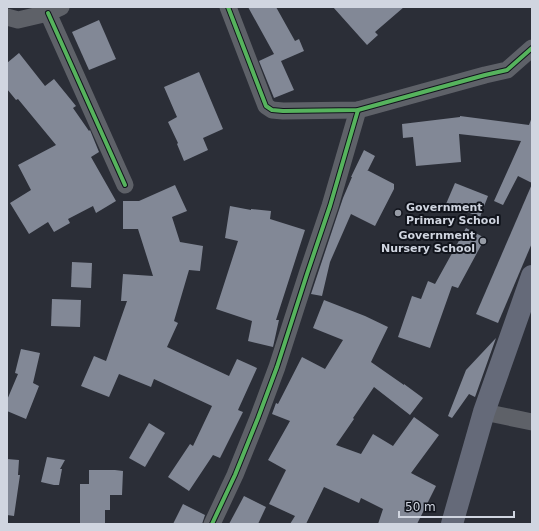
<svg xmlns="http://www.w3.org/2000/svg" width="539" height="531" viewBox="0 0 539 531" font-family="'DejaVu Sans',sans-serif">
	<rect width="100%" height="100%" fill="#2b2e37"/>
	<g fill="#828896">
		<polygon points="248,7 276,7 295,41 299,39 304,51 281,61 294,90 274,98 259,61 274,54"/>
		<polygon points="333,7 404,7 375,32 378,35 367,45"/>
		<polygon points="99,20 116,59 89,70 72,32"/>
		<polygon points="19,53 45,86 54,79 76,106 73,108 89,131 90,130 99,152 91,157 116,201 96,213 93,206 68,219 70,223 54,232 48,222 29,234 10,203 31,190 18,165 56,145 18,99 16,100 7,89 7,63"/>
		<polygon points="199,72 223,129 203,138 208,150 184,161 177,144 178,143 168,122 177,117 164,87"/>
		<polygon points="460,116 529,125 532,117 532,183 518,176 503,205 494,201 521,141 459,134 461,162 416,166 413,137 403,138 402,124 460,117"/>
		<polygon points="364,150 375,156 368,170 367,170 394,184 394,189 375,226 351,214 330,262 322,296 311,294 343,198 352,177 351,177"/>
		<polygon points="455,183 488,196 480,217 446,204"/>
		<polygon points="532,184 532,243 498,323 476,314"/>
		<polygon points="175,185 187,211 172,217 180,242 203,246 200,271 189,270 174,321 178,323 167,347 229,376 237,359 257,368 238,410 243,412 220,458 213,455 189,491 168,477 190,444 193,446 212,406 154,379 151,387 119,374 109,397 81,386 94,356 106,361 127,301 121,301 123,274 153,276 138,229 123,229 123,201 139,201"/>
		<polygon points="230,206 251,210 251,209 271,211 270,219 305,230 276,320 279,320 273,347 248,341 252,321 216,309 238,241 225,238"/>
		<polygon points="466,228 485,238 458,288 452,286 430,348 398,337 412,296 421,299 428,281 435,284"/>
		<polygon points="72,262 92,263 91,288 71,287"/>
		<polygon points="52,299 81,300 80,327 51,326"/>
		<polygon points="324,300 365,316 388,327 371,362 404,385 404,384 423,398 410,415 374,387 353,418 354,419 336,445 361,454 373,434 393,446 414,417 439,435 411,473 436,486 417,524 378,524 383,509 361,498 359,503 324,487 306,524 290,524 295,516 269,504 286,470 268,460 290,421 272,414 276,403 278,404 302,357 325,369 343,340 313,328"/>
		<polygon points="496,338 475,397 469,394 452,418 448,416 466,370"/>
		<polygon points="21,349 40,353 33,383 39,386 26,419 7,411 7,400 18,374 15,373"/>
		<polygon points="149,423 165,433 145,467 129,458"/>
		<polygon points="47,457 65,460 60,469 62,469 59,485 54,485 41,482"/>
		<polygon points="7,459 19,460 18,475 20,475 14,516 7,515"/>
		<polygon points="89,470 115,470 123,471 122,495 110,495 110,510 105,510 105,524 80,524 80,484 89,484"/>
		<polygon points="244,496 266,507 258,524 229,524"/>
		<polygon points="183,504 205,515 202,524 173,524"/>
	</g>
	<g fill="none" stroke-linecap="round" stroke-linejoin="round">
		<g stroke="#5e6168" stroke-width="17">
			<polyline points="228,7 266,106 272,110 283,111 358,110 485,75 507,70 532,48"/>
			<polyline points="48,13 125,185"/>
			<polyline points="7,17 18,20 48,13 61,7"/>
			<polyline points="484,412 532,422"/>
			<polyline points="212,524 235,475 258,418 277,367 307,274 330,206 358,110"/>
		</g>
		<polyline stroke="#656a79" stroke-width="22" points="452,524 484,412 532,276"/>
		<g stroke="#11141c" stroke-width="6">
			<g id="cycleway">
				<polyline points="228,7 266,106 272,110 283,111 358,110 485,75 507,70 532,48"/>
				<polyline points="48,13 125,185"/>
				<polyline points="212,524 235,475 258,418 277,367 307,274 330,206 358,110"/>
			</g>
		</g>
		<use href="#cycleway" stroke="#56b35d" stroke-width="4"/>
	</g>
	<g fill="#969ba5" stroke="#11141c" stroke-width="1.5">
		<circle cx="398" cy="213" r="4"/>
		<circle cx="483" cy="241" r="4"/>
	</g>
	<g text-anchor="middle" stroke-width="4" stroke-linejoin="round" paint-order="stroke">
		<g font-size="11" font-weight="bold" fill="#d0d5e0" stroke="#11141c" text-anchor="start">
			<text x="406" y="211">Government<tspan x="406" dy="13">Primary School</tspan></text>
			<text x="475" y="239" text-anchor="end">Government<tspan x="475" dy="13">Nursery School</tspan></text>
		</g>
	</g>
	<rect width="539" height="531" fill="none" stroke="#d0d5e0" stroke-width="16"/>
	<path d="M399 511v6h115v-6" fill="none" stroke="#d0d5e0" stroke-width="2"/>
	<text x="405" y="511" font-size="12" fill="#d0d5e0" stroke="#11141c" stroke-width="3" paint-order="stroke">50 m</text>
</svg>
